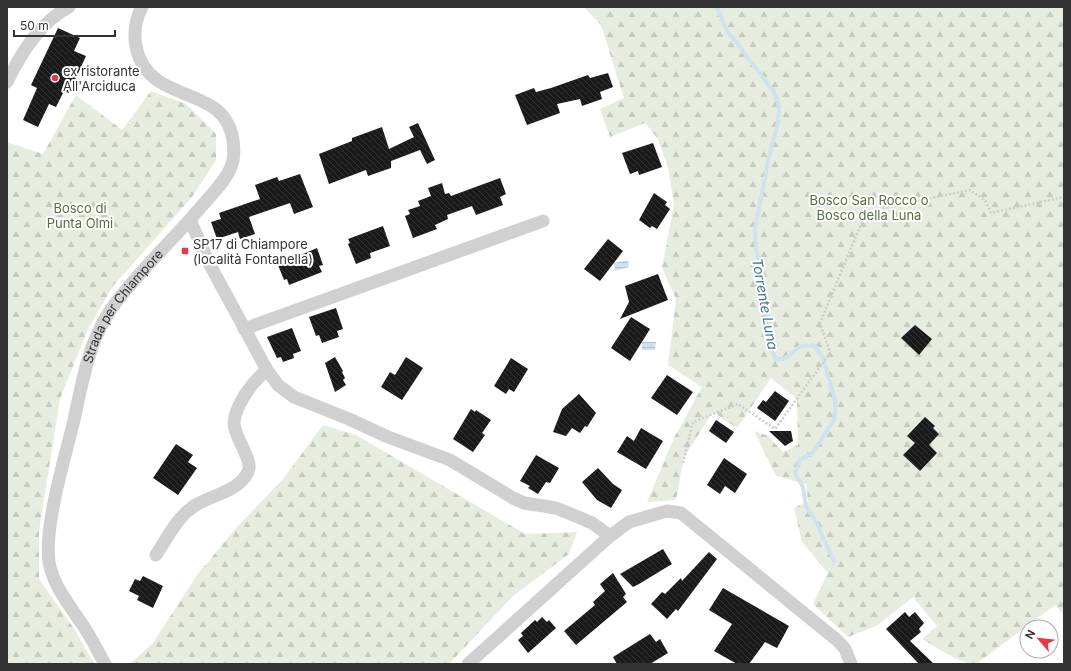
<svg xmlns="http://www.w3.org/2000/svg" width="1071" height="671" viewBox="0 0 1071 671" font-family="Inter,sans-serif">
	<defs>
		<pattern id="forest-firs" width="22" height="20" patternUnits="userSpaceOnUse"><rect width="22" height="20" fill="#e6ecdf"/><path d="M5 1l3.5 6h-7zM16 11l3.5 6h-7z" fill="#c6cbc0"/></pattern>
		<pattern id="water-rules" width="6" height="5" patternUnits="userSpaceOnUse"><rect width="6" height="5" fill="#cfe2ee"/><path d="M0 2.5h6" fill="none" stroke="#b2c2cd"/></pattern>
		<pattern id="building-back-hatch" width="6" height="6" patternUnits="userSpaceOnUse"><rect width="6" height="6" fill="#1a1a1a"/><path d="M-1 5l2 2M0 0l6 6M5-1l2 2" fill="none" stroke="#333"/></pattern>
	</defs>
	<rect width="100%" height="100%" fill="#fff"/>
	<g fill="url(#forest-firs)">
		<path d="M584,7H1064V615L1055,605L976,664C960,664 936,647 922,639L937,626L913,597L878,625L848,637L813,604L828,573L802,542L794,508L808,501L806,484L776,476L754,431L768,436L783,452L798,445L797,399L771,378L737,428L713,412L684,457L676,500L647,502L674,438L702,387L668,365L676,299L662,268L674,204L668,167L658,139L645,123L610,137L600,109L624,98L601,25Z"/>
		<polygon points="151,91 186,104 216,134 216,160 192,197 113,286 88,329 60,399 39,531 39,579 75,630 94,664 7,664 7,142 43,154 76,95 122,130"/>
		<polygon points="323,425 356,435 525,534 577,532 569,554 513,596 449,664 130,664 153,643 197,575 237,527 283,479"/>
	</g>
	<g fill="url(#water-rules)">
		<polygon points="628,260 629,267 615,271 614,263"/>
		<polygon points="642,342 656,342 655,350 642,350"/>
	</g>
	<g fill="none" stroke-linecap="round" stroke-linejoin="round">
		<polyline stroke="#cfe2ee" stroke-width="4" points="717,7 726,29 774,92 779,107 778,123 769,156 755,229 756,249 763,279 768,312 771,349 776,359 784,359 801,346 814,345 823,358 835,400 835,418 813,452 800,460 795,473 803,487 806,506 816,522 834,561"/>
	</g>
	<g fill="url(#building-back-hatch)">
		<polygon points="58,28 80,38 74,51 86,56 69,93 64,91 56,107 49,104 38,127 23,120 37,88 31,85"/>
		<polygon points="608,73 613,87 600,92 602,99 582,106 580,99 557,104 560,113 527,125 515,95 534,88 536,92 551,88 588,75 590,78"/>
		<polygon points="418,123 435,160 427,164 420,150 391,161 391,168 368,176 366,170 329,184 319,154 352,141 352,138 382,127 389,149 414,137 409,127"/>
		<polygon points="653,143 662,167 639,175 638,171 630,174 622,153"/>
		<polygon points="300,174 313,207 294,214 290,203 249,217 255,234 240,239 238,232 217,239 211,222 221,219 219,213 260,199 255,185 277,177 279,181"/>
		<polygon points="500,178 506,194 500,197 503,205 476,215 472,206 447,215 448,219 435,225 437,229 413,238 405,216 410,214 408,210 420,206 418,201 431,196 428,188 442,183 445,194 449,193 451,196"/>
		<polygon points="654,193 667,202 665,205 670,209 657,229 652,226 650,228 639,220"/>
		<polygon points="383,226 390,246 370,253 371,258 356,264 348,244 350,243 348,239"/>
		<polygon points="608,239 623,251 600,281 584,269"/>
		<polygon points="317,248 323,265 319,266 322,272 289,285 287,279 284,280 278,265"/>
		<polygon points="658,274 668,300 620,319 629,302 625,286"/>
		<polygon points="336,308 343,329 337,331 339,337 322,343 319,335 316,336 309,317"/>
		<polygon points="631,317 650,329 630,361 611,348"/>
		<polygon points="915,325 932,339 919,355 901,338"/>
		<polygon points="292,328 301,351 293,354 294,358 283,362 281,357 277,358 267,337"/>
		<polygon points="335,357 343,371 342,372 345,378 343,380 346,385 335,392 325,363"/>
		<polygon points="406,357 423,368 402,400 381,387 390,372 395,375"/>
		<polygon points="511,358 528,369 514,392 509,389 506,394 494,386"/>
		<polygon points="667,375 693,392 677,415 651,398"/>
		<polygon points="775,391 789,401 775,421 757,408 763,400 766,402"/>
		<polygon points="579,394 596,413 587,427 585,426 580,433 572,428 566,436 553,432 562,409"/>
		<polygon points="471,409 475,412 476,410 491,420 482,433 485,435 473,452 453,439"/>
		<polygon points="925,417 935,426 933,428 939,434 929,445 937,453 920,471 903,455 915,443 907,436"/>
		<polygon points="716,420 734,432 726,443 709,431"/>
		<polygon points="641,428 663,441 646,469 617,452 627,436 634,441"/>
		<polygon points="769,431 791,431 793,441 785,446"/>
		<polygon points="176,444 193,455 188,462 197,468 178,495 153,478"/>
		<polygon points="536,455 559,468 550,483 546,482 538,494 528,488 530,486 520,481"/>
		<polygon points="724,458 747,474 735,493 725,486 720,494 707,485"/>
		<polygon points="598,468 613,484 622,490 611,508 597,500 582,482"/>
		<polygon points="663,549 672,564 639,584 633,587 620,574"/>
		<polygon points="709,552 717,559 678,611 676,609 667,619 651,604 662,592 665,594 681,578 682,581"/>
		<polygon points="613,573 626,594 623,597 627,602 576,645 564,631 595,605 593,602 605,591 600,584"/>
		<polygon points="143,576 163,586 153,608 137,600 139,596 129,591 135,579 140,581"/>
		<polygon points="723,588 789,626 777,648 765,642 749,664 737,664 714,651 732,624 709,610"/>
		<polygon points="905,612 909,617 915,612 924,623 919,629 921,632 910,641 934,664 919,664 886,629"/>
		<polygon points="542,617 547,622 549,620 556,628 528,653 518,640 523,636 521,633 535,620 537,622"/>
		<polygon points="650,634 656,642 660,639 668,653 650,664 617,664 613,657"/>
	</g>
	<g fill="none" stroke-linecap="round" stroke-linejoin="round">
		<polyline stroke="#cdcdcd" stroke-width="2.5" stroke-dasharray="2 2" stroke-linecap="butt" points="683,463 693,422 738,404 775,429 830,353 820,323 864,217 883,208 970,190 985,200 991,213 1064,197"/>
		<g stroke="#d0d0d0" stroke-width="13">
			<path d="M7,82C21,53 40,22 69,7"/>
			<polyline points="190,220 210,265 267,370 278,385 294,397 349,419 388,437 450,460 513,498 524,503 556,508 578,517 592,523 610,536 629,522 667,511 681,513 838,641 845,649 851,664"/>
			<polyline points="244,329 543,221"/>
			<path d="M156,555C166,540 175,521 190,509C207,495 237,494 248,472C254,460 234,438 234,423C235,405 253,381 267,370"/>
			<path id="s1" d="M105,664C98,652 92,639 84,627C71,607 53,586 49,562C44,525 65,458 74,420C80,393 85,363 96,337C103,320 113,305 125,291C149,262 176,236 201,207C211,195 225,182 231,167C235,158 234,149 233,140C226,97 185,100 157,80C134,63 129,32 142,7"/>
			<polyline points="468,664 610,536"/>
		</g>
	</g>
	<g fill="#e63946" stroke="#fff" stroke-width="1.5">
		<circle cx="55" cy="78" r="4"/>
		<rect x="181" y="247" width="8" height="8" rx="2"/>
	</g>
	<g text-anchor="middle" stroke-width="4" stroke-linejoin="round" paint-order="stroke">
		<g font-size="13" fill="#333" stroke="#fff" text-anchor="start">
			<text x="63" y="76">ex ristorante<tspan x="63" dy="15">All'Arciduca</tspan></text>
			<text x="193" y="249">SP17 di Chiampore<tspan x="193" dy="15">(località Fontanella)</tspan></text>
		</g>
		<g font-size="13" fill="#56703f" stroke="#fff">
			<text x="869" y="205">Bosco San Rocco o<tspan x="869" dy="15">Bosco della Luna</tspan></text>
			<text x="80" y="213">Bosco di<tspan x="80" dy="15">Punta Olmi</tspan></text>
		</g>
		<g font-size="13" fill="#333" stroke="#fff">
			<text dy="5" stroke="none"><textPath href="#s1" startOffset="388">Strada per Chiampore</textPath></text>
		</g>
		<g font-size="14" font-style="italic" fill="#3f7597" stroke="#fff">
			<text transform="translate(765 304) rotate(80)" y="5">Torrente Luna</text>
		</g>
	</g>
	<rect width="1071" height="671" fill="none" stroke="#333333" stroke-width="16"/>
	<g transform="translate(1039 639) rotate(298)"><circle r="19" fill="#ffffff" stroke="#adadad"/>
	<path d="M0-3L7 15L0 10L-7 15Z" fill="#e63946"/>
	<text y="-6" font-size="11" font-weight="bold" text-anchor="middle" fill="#333333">N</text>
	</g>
	<path d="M14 30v6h101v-6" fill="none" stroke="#333333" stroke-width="2"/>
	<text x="20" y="30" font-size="12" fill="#333333" stroke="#ffffff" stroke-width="3" paint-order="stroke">50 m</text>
</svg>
